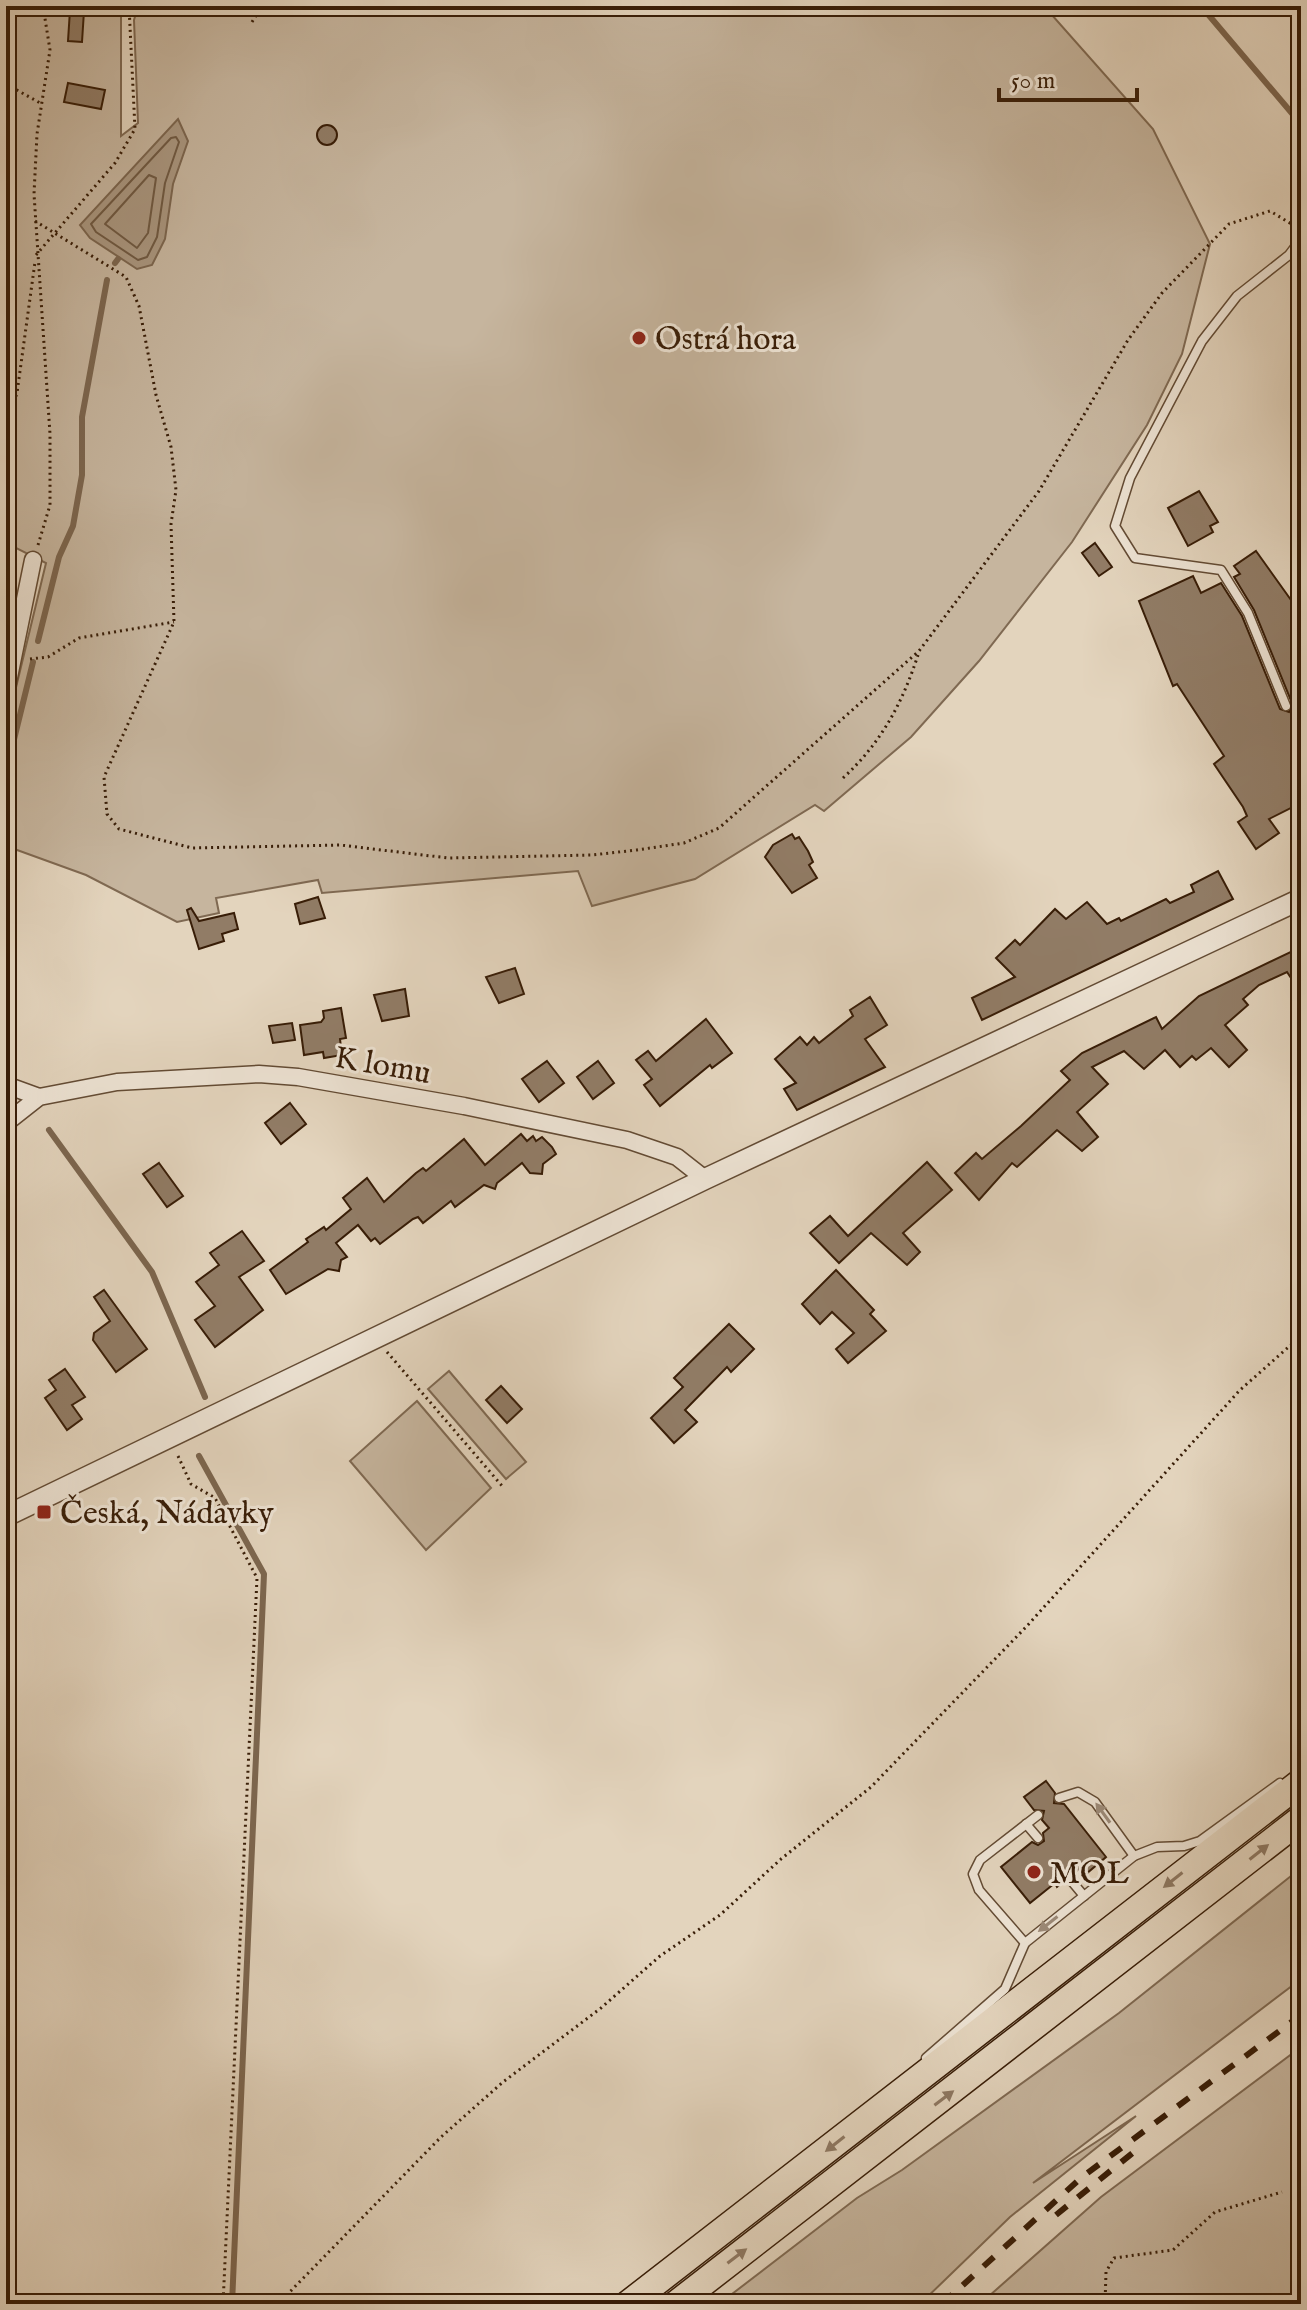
<svg xmlns="http://www.w3.org/2000/svg" width="1307" height="2310" viewBox="0 0 1307 2310" font-family="'IM FELL English',serif">
	<rect width="100%" height="100%" fill="#e3d4bd"/>
	<filter id="stains"><feTurbulence type="fractalNoise" baseFrequency=".0025" numOctaves="4"/><feColorMatrix values="0 0 0 0 .2 0 0 0 0 .09 0 0 0 0 .02 0 0 0 .5 -.17"/></filter>
	<radialGradient id="worn" r=".72"><stop offset=".6" stop-color="#630" stop-opacity="0"/><stop offset="1" stop-color="#630" stop-opacity=".3"/></radialGradient>
	<g fill="#c6b59e" stroke="#7f6952" stroke-width="2">
		<polygon points="6,6 121,6 121,136 138,123 134,20 138,6 1044,6 1153,129 1210,244 1182,354 1147,425 1072,542 979,661 911,737 824,811 815,805 695,879 592,906 578,871 322,893 318,880 216,898 219,913 177,922 86,875 6,846 6,729 46,563 6,543"/>
		<polygon points="449,1371 526,1462 506,1479 428,1389"/>
		<polygon points="417,1401 491,1488 426,1550 350,1461"/>
		<polygon points="1301,1868 1301,1979 1033,2183 1136,2116 1010,2217 920,2304 719,2304 857,2198 902,2170 1119,2013"/>
		<polygon points="1301,2047 1301,2304 980,2304 1101,2197"/>
	</g>
	<polygon fill="#a9967f" stroke="#7c664f" stroke-width="2" points="178,119 188,141 173,184 165,239 152,265 137,269 90,238 80,225"/>
	<g fill="none" stroke-linecap="round" stroke-linejoin="round">
		<g stroke="#705a43" stroke-width="2">
			<polygon points="171,138 176,137 179,142 165,183 157,237 147,257 138,260 96,232 91,224"/>
			<polygon points="149,175 156,178 148,233 137,248 105,224"/>
		</g>
		<g stroke="#7c664f" stroke-width="6">
			<polyline points="1201,6 1301,124"/>
			<polyline points="115,263 118,259"/>
			<polyline points="38,641 59,557 73,526 82,475 82,417 107,280"/>
			<polyline points="6,772 33,662"/>
			<polyline points="49,1130 152,1272 205,1397"/>
			<polyline points="199,1456 264,1574 232,2304"/>
		</g>
	</g>
	<g fill="#917c66" stroke="#381d07" stroke-width="2">
		<polygon points="70,10 84,11 82,42 68,41"/>
		<polygon points="68,83 105,90 101,109 64,102"/>
		<circle cx="327" cy="135" r="10"/>
		<polygon points="1199,491 1218,522 1210,526 1213,532 1188,546 1168,508"/>
		<polygon points="1095,543 1112,567 1099,576 1082,553"/>
		<polygon points="1256,551 1301,614 1301,803 1269,819 1279,833 1256,849 1238,822 1247,816 1243,807 1214,764 1224,756 1177,684 1173,686 1139,601 1193,576 1201,593 1221,583 1242,616 1280,709 1289,712 1292,703 1254,610 1234,577 1240,574 1234,566"/>
		<polygon points="792,834 795,839 799,837 808,851 813,862 809,865 817,878 792,893 765,857 773,845"/>
		<polygon points="1218,871 1233,899 982,1020 972,998 1015,977 996,958 1015,940 1020,945 1055,909 1066,919 1087,902 1107,924 1119,918 1121,921 1166,899 1170,903 1194,892 1191,885"/>
		<polygon points="318,897 325,918 300,924 295,904"/>
		<polygon points="191,908 199,921 234,913 238,929 222,934 224,941 199,949 187,910"/>
		<polygon points="1301,947 1301,973 1291,978 1287,972 1259,985 1243,999 1248,1005 1225,1025 1247,1050 1229,1067 1211,1048 1196,1060 1192,1056 1180,1067 1165,1050 1144,1069 1124,1051 1092,1067 1108,1084 1077,1112 1098,1137 1082,1151 1057,1130 1017,1167 1012,1163 979,1200 955,1173 976,1153 982,1159 1021,1126 1070,1080 1061,1071 1082,1053 1156,1017 1162,1029 1199,996"/>
		<polygon points="515,968 524,994 499,1003 486,977"/>
		<polygon points="405,989 409,1016 382,1021 374,995"/>
		<polygon points="870,997 887,1025 865,1039 885,1067 797,1110 784,1089 796,1083 775,1059 800,1037 807,1045 814,1037 819,1043 853,1016 850,1010"/>
		<polygon points="341,1008 346,1038 340,1039 342,1055 324,1058 323,1052 304,1055 300,1025 321,1022 324,1018 323,1011"/>
		<polygon points="706,1019 732,1053 712,1068 710,1065 660,1106 644,1085 652,1079 636,1060 648,1051 656,1061"/>
		<polygon points="292,1023 295,1040 273,1043 269,1026"/>
		<polygon points="547,1061 564,1083 539,1102 522,1079"/>
		<polygon points="598,1061 614,1083 593,1099 577,1077"/>
		<polygon points="290,1103 306,1124 281,1144 265,1123"/>
		<polygon points="521,1134 527,1141 533,1136 536,1141 542,1137 552,1147 556,1154 543,1164 542,1174 530,1173 522,1163 497,1183 495,1189 484,1185 455,1207 451,1201 423,1223 418,1217 413,1219 380,1244 375,1238 371,1241 358,1225 336,1243 347,1257 341,1260 339,1271 328,1269 286,1294 270,1270 308,1242 306,1239 324,1227 326,1230 351,1209 343,1198 367,1178 384,1202 416,1173 423,1168 426,1171 464,1139 485,1165"/>
		<polygon points="927,1162 952,1190 903,1233 920,1252 907,1265 871,1233 839,1263 810,1233 830,1216 848,1236"/>
		<polygon points="159,1163 183,1196 167,1207 143,1174"/>
		<polygon points="242,1231 264,1261 239,1277 263,1310 215,1347 195,1320 215,1306 196,1282 219,1265 210,1253"/>
		<polygon points="836,1270 874,1310 870,1314 886,1331 848,1363 836,1349 854,1333 832,1312 820,1324 802,1304"/>
		<polygon points="104,1290 147,1349 116,1372 93,1340 94,1333 110,1321 94,1297"/>
		<polygon points="729,1324 754,1349 731,1372 727,1367 685,1410 697,1422 674,1443 651,1418 683,1387 674,1378"/>
		<polygon points="65,1369 85,1397 72,1405 82,1419 67,1430 45,1398 56,1390 49,1380"/>
		<polygon points="501,1386 522,1409 507,1423 486,1400"/>
		<polygon points="1046,1781 1055,1793 1054,1803 1064,1804 1106,1857 1086,1874 1081,1868 1074,1873 1065,1872 1063,1882 1057,1887 1055,1883 1030,1903 1001,1867 1032,1842 1038,1845 1044,1841 1043,1833 1049,1828 1042,1820 1044,1811 1034,1810 1024,1797"/>
	</g>
	<g fill="none" stroke-linecap="round" stroke-linejoin="round">
		<g stroke="#634b34" stroke-width="11">
			<g id="service">
				<polyline points="1286,706 1248,613 1221,570 1135,558 1115,526 1130,478 1202,341 1237,296 1289,255 1301,239"/>
				<polyline points="1059,1798 1078,1792 1095,1802 1134,1856"/>
				<polyline points="1026,1824 1038,1838"/>
				<polyline points="1069,1878 1084,1896"/>
				<polyline points="1025,1943 979,1890 973,1874 980,1860 1038,1815"/>
				<polyline points="926,2058 1005,1989 1025,1943 1134,1856 1157,1847 1184,1846 1200,1841 1280,1783"/>
			</g>
		</g>
		<g stroke="#634b34" stroke-width="19">
			<g id="minor">
				<polyline points="6,692 33,560"/>
				<polyline points="6,1085 39,1097"/>
				<polyline points="6,1123 39,1097 117,1082 259,1074 298,1077 464,1106 627,1140 677,1157 705,1179"/>
			</g>
		</g>
		<g stroke="#634b34" stroke-width="23">
			<polyline id="tertiary" points="6,1516 705,1179 1301,899"/>
		</g>
		<g stroke="#381d07" stroke-width="29">
			<g id="trunk">
				<polyline points="628,2304 1301,1782"/>
				<polyline points="676,2304 1301,1819"/>
			</g>
		</g>
		<g stroke="#381d07" stroke-width="3" stroke-dasharray="2 4" stroke-linecap="butt">
			<polyline points="252,22 262,6"/>
			<polyline points="6,84 42,104"/>
			<polyline points="35,221 126,277 139,306 156,395 171,447 176,490 171,524 174,622 104,777 107,814 119,829 192,848 340,845 448,858 592,855 637,850 684,843 719,828 919,651 1039,491 1128,340 1162,293 1229,224 1270,211 1298,228"/>
			<polyline points="36,255 115,163 135,129 129,6"/>
			<polyline points="6,425 17,393 35,262"/>
			<polyline points="38,545 50,505 50,434 34,194 37,134 50,50 43,6"/>
			<polyline points="30,659 48,657 79,638 174,622"/>
			<path d="M843,778C881,743 902,704 918,655"/>
			<polyline points="387,1352 503,1487"/>
			<polyline points="178,1456 191,1484 215,1498 257,1578 223,2304"/>
			<polyline points="278,2304 441,2137 503,2082 601,2008 660,1956 720,1915 781,1859 871,1787 1026,1627 1240,1390 1301,1336"/>
			<polyline points="1105,2304 1106,2272 1114,2258 1173,2250 1215,2212 1282,2192"/>
		</g>
		<use href="#service" stroke="#ede3d4" stroke-width="8"/>
		<use href="#minor" stroke="#ede3d4" stroke-width="16"/>
		<use href="#tertiary" stroke="#ede3d4" stroke-width="20"/>
		<use href="#trunk" stroke="#e3d4bd" stroke-width="26"/>
		<g stroke="#381d07" stroke-width="6" stroke-dasharray="14 14" stroke-linecap="butt">
			<polyline points="1056,2215 1140,2147"/>
			<polyline points="942,2304 1082,2177 1301,2015"/>
		</g>
	</g>
	<defs><path id="oneway-solid" d="M-6-.8H1V-3.2L6.5 0L1 3.2V.8H-6Z" transform="scale(2)"/></defs>
	<g fill="#9c8a78">
		<use href="#oneway-solid" transform="translate(1103 1813) rotate(-126)"/>
		<use href="#oneway-solid" transform="translate(1048 1924) rotate(142)"/>
	</g>
	<g fill="#8e7862">
		<use href="#oneway-solid" transform="translate(1259 1852) rotate(-38)"/>
		<use href="#oneway-solid" transform="translate(1173 1880) rotate(142)"/>
		<use href="#oneway-solid" transform="translate(944 2098) rotate(-37)"/>
		<use href="#oneway-solid" transform="translate(835 2144) rotate(142)"/>
		<use href="#oneway-solid" transform="translate(737 2256) rotate(-37)"/>
	</g>
	<g fill="#8f2418" stroke="#ede3d4" stroke-width="3">
		<circle cx="639" cy="338" r="8"/>
		<rect x="36" y="1504" width="16" height="16" rx="4"/>
		<circle cx="1034" cy="1872" r="8"/>
	</g>
	<g text-anchor="middle" stroke-width="6" stroke-linejoin="round" paint-order="stroke">
		<g font-size="32" fill="#381d07" stroke="#ede3d4" text-anchor="start">
			<text x="655" y="349">Ostrá hora</text>
			<text x="60" y="1523">Česká, Nádavky</text>
			<text x="1050" y="1883">MOL</text>
		</g>
		<g font-size="32" fill="#381d07" stroke="#ede3d4">
			<text transform="translate(383 1064) rotate(10)" y="11">K lomu</text>
		</g>
	</g>
	<rect width="1307" height="2310" fill="none" stroke="#e3d4bd" stroke-width="32"/>
	<rect x="8" y="8" width="1291" height="2294" fill="none" stroke="#381d07" stroke-width="4"/>
	<rect x="16" y="16" width="1275" height="2278" fill="none" stroke="#381d07" stroke-width="2"/>
	<path d="M999 88v12h138v-12" fill="none" stroke="#381d07" stroke-width="4"/>
	<text x="1011" y="88" font-size="24" fill="#381d07" stroke="#ede3d4" stroke-width="6" paint-order="stroke">50 m</text>
	<rect width="100%" height="100%" filter="url(#stains)"/>
	<rect width="100%" height="100%" fill="url(#worn)"/>
</svg>
